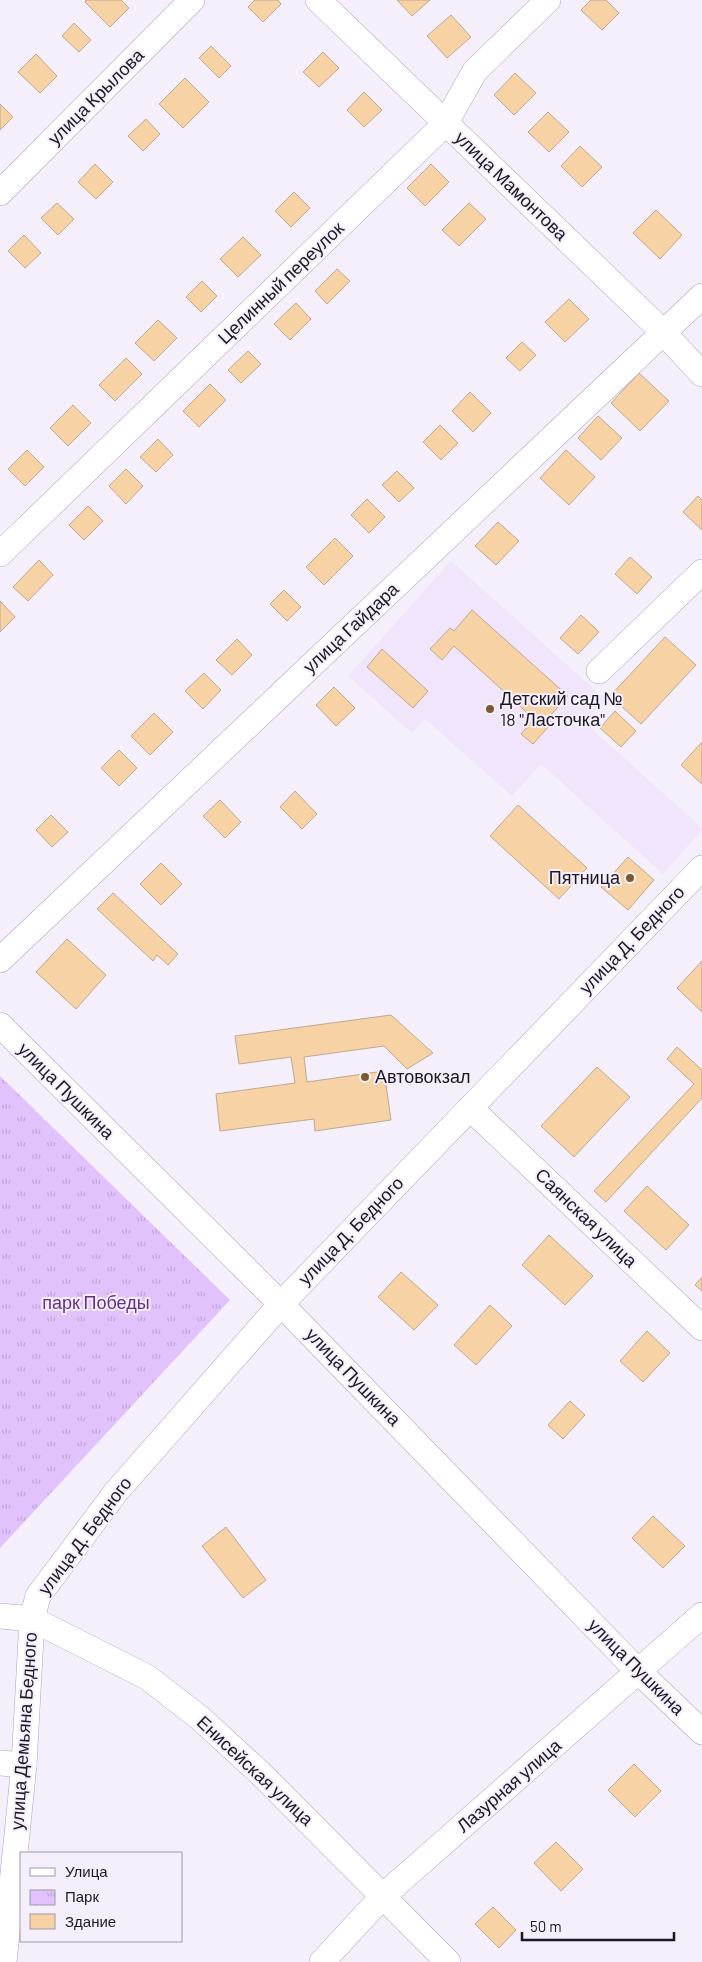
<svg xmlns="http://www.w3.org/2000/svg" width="702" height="1962" viewBox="0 0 702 1962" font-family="Barlow,sans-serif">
	<defs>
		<pattern id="park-tufts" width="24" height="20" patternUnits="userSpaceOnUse" patternTransform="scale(1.25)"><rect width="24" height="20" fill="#e1c2fd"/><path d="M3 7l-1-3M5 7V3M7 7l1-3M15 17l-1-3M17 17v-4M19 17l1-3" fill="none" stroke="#c1a6d9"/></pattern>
	</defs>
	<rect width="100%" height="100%" fill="#f5effb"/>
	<polygon fill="#f0e5fb" points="451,561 605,699 584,722 702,828 702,830 663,874 541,764 512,796 425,719 412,733 348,676"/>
	<polygon fill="url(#park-tufts)" points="0,1076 230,1300 0,1548"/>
	<g fill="#f7d2a5" stroke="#bea88f">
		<polygon points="86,0 121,0 129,8 110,27 85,2"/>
		<polygon points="255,0 278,0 281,4 263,22 248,7"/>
		<polygon points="397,0 430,0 412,16"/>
		<polygon points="591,0 606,0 619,13 602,30 581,10"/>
		<polygon points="451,15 471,37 447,58 427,36"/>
		<polygon points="74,23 91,40 79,52 62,36"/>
		<polygon points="211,46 231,66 219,78 199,58"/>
		<polygon points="323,52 339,68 319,87 303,72"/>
		<polygon points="36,54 57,76 40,93 18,72"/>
		<polygon points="515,73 536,93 514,115 494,95"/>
		<polygon points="185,78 209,102 183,128 159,104"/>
		<polygon points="364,92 382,110 364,127 347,110"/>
		<polygon points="0,104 13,117 0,130"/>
		<polygon points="548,112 569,132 549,152 528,132"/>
		<polygon points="146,119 160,134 143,151 128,136"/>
		<polygon points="580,146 602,167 582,187 561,166"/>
		<polygon points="95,164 113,182 96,199 78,182"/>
		<polygon points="431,164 449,182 425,206 407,188"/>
		<polygon points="294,192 310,208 291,227 275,211"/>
		<polygon points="57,203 74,219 58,235 41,218"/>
		<polygon points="469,203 486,219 459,246 442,230"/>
		<polygon points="656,210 682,235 660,259 633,233"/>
		<polygon points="24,235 41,253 25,268 8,251"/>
		<polygon points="243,237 261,255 238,277 220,259"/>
		<polygon points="337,269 350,281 327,304 315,291"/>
		<polygon points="202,281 217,296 201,312 186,297"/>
		<polygon points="569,299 589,319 565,342 545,322"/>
		<polygon points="296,303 311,319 290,340 274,324"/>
		<polygon points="158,320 177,338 154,361 135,343"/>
		<polygon points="522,342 536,355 520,371 506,358"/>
		<polygon points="248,351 261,364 241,383 228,370"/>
		<polygon points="126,358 142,374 115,401 99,385"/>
		<polygon points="639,373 669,401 640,431 611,403"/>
		<polygon points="210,384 226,400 199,427 183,411"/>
		<polygon points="470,392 491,413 473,432 452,411"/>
		<polygon points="73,405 91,423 68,446 50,428"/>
		<polygon points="598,416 622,438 601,460 578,438"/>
		<polygon points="440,425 458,443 441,460 423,442"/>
		<polygon points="158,439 173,455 156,472 140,457"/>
		<polygon points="27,450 44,467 25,486 8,469"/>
		<polygon points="566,450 595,477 569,505 540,478"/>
		<polygon points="126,469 143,486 126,504 109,486"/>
		<polygon points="397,471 414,488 399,502 382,485"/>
		<polygon points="698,496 702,500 702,530 683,512"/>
		<polygon points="367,499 385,517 369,533 351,515"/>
		<polygon points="88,506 103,521 84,540 69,525"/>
		<polygon points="498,522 519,541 496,565 475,546"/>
		<polygon points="335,538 353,556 324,585 306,567"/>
		<polygon points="630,557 652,577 637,594 615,574"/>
		<polygon points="39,560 53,575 28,601 13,587"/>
		<polygon points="284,590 301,607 287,621 270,604"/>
		<polygon points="0,601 15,617 0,632"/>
		<polygon points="472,610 568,696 548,718 552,723 533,744 521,734 534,719 454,646 442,660 430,649 450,628 454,631"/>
		<polygon points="581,615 599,632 578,654 560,638"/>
		<polygon points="665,637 696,665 641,724 610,696"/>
		<polygon points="237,639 252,655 232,675 216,660"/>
		<polygon points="382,649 428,691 413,708 367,667"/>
		<polygon points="204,673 221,690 203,709 185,691"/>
		<polygon points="334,687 355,708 336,726 316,705"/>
		<polygon points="615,711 636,731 621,747 600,728"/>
		<polygon points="154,713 173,732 150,755 131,736"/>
		<polygon points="702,742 702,784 681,765"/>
		<polygon points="119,750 137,768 119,786 101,768"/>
		<polygon points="295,791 317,814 302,829 280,807"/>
		<polygon points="220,800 241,822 225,838 203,816"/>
		<polygon points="518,805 587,868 559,899 490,836"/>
		<polygon points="51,815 68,832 52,847 36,830"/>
		<polygon points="628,857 654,880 628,910 601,887"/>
		<polygon points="161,863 182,884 161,905 140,884"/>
		<polygon points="113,893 178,954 168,965 157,955 153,961 97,909"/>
		<polygon points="67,939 106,975 76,1009 36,972"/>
		<polygon points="702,961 702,1012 677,988"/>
		<polygon points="391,1015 433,1053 407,1069 384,1046 304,1057 307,1082 384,1071 391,1120 315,1131 314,1119 220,1131 216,1094 295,1083 291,1057 239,1064 235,1036"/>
		<polygon points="677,1047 702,1070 702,1098 606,1202 594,1191 694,1084 667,1059"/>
		<polygon points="597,1067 630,1097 574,1157 541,1126"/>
		<polygon points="647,1186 689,1225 666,1250 624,1211"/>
		<polygon points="549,1235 593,1276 565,1305 522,1265"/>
		<polygon points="401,1272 438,1305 414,1330 378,1297"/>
		<polygon points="702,1277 702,1291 695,1285"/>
		<polygon points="490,1305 512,1326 476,1365 454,1345"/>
		<polygon points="647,1331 670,1353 643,1382 620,1361"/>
		<polygon points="570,1401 585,1415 563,1439 548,1425"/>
		<polygon points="653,1516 685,1546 663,1568 632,1538"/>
		<polygon points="226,1527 266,1580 243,1598 202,1546"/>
		<polygon points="634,1764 661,1791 635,1817 608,1790"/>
		<polygon points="556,1842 583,1869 561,1891 534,1863"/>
		<polygon points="493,1907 516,1930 499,1948 475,1924"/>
	</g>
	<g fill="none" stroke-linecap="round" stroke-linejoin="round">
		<g stroke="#afa1bd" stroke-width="26">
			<g id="minor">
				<polyline points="318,0 663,332 702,374"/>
				<polyline points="0,193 192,0"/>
				<polyline points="0,554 445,124 475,71 548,0"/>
				<polyline points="599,671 702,572"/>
				<polyline points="0,960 702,296"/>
				<polyline points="0,1025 281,1304 639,1672 702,1732"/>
				<polyline points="470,1108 702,1328"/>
				<polyline points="0,1616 32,1619 147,1677 200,1718 260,1773 448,1962"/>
				<polyline points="0,1763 24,1765"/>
				<polyline points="4,1962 24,1765 32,1619 38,1596 116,1492 281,1304 702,868"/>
				<polyline points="322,1962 383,1896 702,1615"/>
			</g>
		</g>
		<use href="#minor" stroke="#fff" stroke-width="25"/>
	</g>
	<g fill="#7b5a30" stroke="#f5effb" stroke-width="2">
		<circle cx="490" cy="709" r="5"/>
		<circle cx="630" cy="878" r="5"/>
		<circle cx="365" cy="1077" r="5"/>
	</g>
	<g text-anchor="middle" stroke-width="4" stroke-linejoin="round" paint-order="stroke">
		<g font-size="18" fill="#1d1722" stroke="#f5effb">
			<text transform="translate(96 97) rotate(-45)" y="6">улица Крылова</text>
			<text transform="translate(511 186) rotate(44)" y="6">улица Мамонтова</text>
			<text transform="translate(281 283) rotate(-44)" y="6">Целинный переулок</text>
			<text transform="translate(351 628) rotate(-43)" y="6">улица Гайдара</text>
			<text transform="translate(632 940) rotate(-46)" y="6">улица Д. Бедного</text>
			<text transform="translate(66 1091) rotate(45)" y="6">улица Пушкина</text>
			<text transform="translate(586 1218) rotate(44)" y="6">Саянская улица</text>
			<text transform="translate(351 1231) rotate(-46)" y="6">улица Д. Бедного</text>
			<text transform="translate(353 1377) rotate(46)" y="6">улица Пушкина</text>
			<text transform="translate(85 1536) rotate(-53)" y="6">улица Д. Бедного</text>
			<text transform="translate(636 1667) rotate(45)" y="6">улица Пушкина</text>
			<text transform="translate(24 1731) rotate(-86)" y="6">улица Демьяна Бедного</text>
			<text transform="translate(255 1771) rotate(43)" y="6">Енисейская улица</text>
			<text transform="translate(509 1786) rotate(-41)" y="6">Лазурная улица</text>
		</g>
		<g font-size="18" fill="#1d1722" stroke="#f5effb" text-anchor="start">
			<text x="500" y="705">Детский сад №<tspan x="500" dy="21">18 "Ласточка"</tspan></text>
			<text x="620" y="884" text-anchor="end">Пятница</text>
			<text x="375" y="1083">Автовокзал</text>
		</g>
		<g font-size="18" fill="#642e8a" stroke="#f5effb">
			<text x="96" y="1309">парк Победы</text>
		</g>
	</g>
	<rect x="20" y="1852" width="162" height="90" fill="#f5effb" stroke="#9f99a4"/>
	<rect x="30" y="1868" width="25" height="8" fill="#ffffff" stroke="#9f99a4"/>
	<text x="65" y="1877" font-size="15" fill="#1d1722">Улица</text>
	<rect x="30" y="1890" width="25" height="15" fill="url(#park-tufts)" stroke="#9f99a4"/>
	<text x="65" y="1902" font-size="15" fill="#1d1722">Парк</text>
	<rect x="30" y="1914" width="25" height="15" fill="#f7d2a5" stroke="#9f99a4"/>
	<text x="65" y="1927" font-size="15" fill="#1d1722">Здание</text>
	<path d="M522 1932v8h152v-8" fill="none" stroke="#1d1722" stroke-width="2.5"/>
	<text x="530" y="1932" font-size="15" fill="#1d1722" stroke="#f5effb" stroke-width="4" paint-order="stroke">50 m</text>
</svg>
